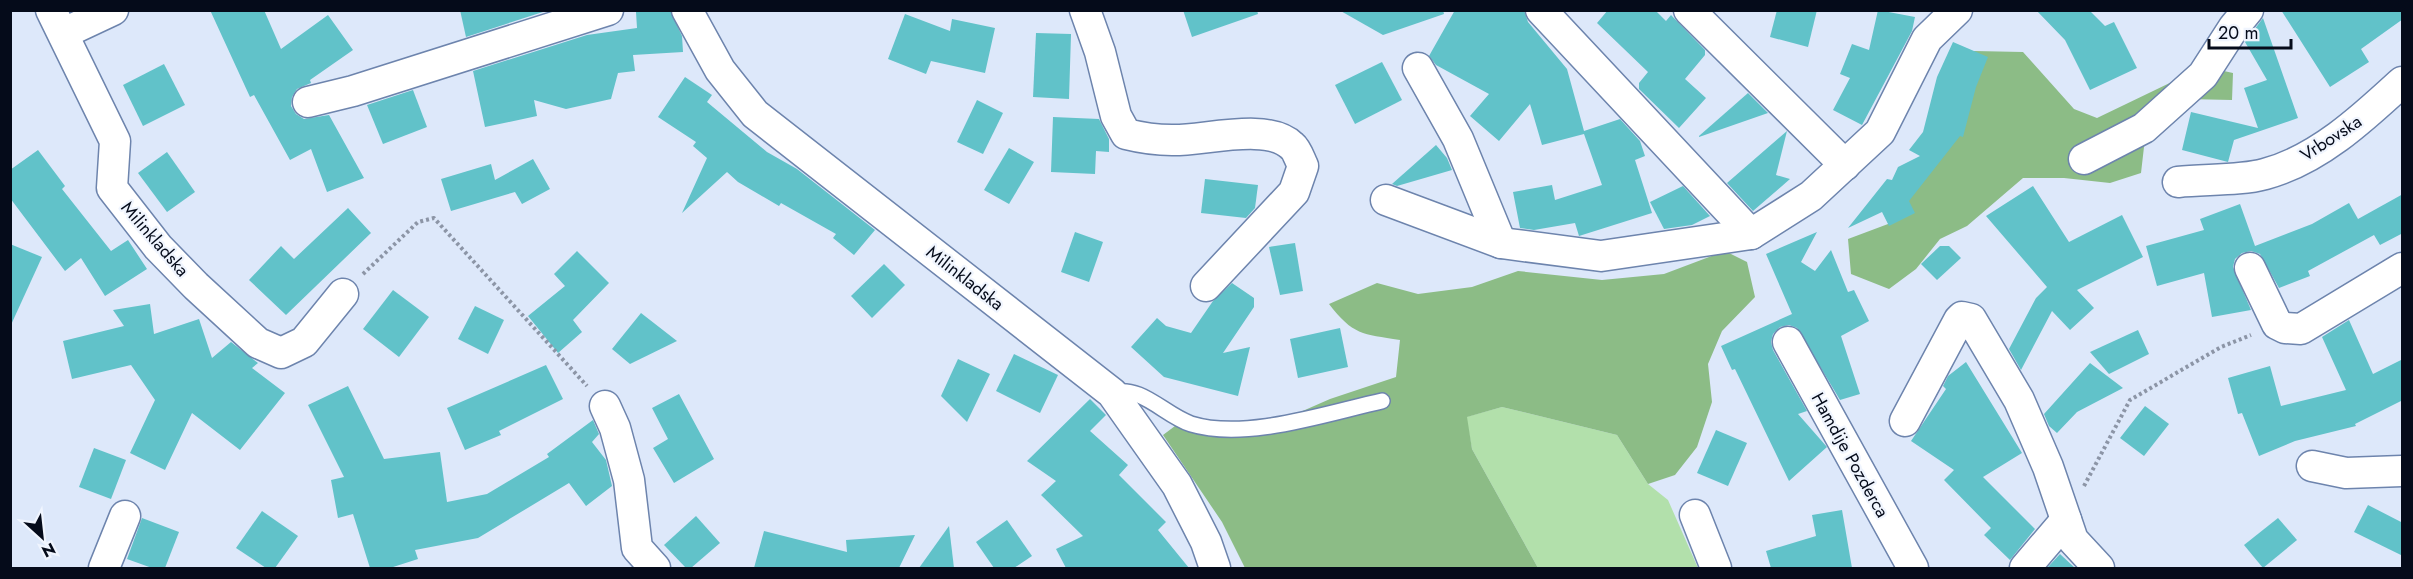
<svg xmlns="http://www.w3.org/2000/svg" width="2413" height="579" viewBox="0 0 2413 579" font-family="Jost,sans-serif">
	<rect width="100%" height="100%" fill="#dde8fa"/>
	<polygon fill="#b2e0ab" points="1502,407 1617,435 1648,484 1668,500 1698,568 1538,568 1472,449 1466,417"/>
	<g fill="#8cbc86">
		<polygon points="1974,51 2023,52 2074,109 2097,118 2178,79 2210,68 2233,73 2232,100 2186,99 2158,108 2144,147 2141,173 2110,183 2064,178 2023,178 1967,226 1940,239 1916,269 1889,289 1851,274 1848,239 1888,224"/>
		<path d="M1725,251L1747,262L1755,297L1722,331L1708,364L1712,402L1697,447L1675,475L1648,484L1617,435L1502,407L1467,417L1472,449L1538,568H1245L1222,522L1163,435L1175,426L1223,433L1273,424L1330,399L1396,377L1400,340C1362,334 1353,335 1329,304L1377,283L1418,294L1472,287L1518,271L1602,280L1664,274Z"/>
	</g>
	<g fill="#61c2c9">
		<polygon points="210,10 264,10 281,49 328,15 353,50 310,80 311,83 297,89 292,97 291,106 296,114 304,119 329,115 364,178 327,192 311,149 290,160 254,95 250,97"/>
		<polygon points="460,10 549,10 466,37"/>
		<polygon points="670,10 682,36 683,52 633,55 635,71 618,73 611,99 566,109 534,100 537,116 485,127 473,71 587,35 637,28 636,12"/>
		<polygon points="1183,10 1257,10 1258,14 1192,37"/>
		<polygon points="1339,10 1443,10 1444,14 1383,35"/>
		<polygon points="1455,10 1524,10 1528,22 1567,69 1584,131 1620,119 1640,141 1645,156 1635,160 1652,213 1579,236 1575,223 1534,230 1520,228 1513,192 1552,185 1555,200 1602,185 1584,134 1542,145 1530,104 1499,141 1470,116 1489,94 1436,65 1429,56"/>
		<polygon points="1608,10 1655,10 1666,21 1671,15 1705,50 1705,55 1685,79 1706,98 1679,128 1639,89 1639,83 1648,72 1597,23"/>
		<polygon points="1777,10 1817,10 1808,47 1770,37"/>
		<polygon points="1878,10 1915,17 1912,31 1862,125 1833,110 1850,78 1840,74 1852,44 1869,50"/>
		<polygon points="2036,10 2089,10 2105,26 2114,22 2137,68 2090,90 2065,40"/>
		<polygon points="2281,10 2403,10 2403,19 2361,49 2369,62 2330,87"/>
		<polygon points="905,14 950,31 952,19 995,28 985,73 931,61 926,74 888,59"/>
		<polygon points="2263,18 2298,118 2234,140 2228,162 2182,150 2191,112 2258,128 2244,88 2267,80 2245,42"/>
		<polygon points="1036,33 1071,34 1069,99 1033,97"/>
		<polygon points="1953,42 1988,57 1976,87 1963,137 1960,136 1909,201 1915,213 1889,226 1882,212 1848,228 1887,179 1892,180 1898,167 1920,156 1909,150 1923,132 1937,77"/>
		<polygon points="1382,62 1402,100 1355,124 1335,85"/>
		<polygon points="164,64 185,105 143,126 123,85"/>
		<polygon points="685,77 712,95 707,102 767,152 797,169 875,230 854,255 833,238 836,234 781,203 779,206 738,182 727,172 682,213 707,158 693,146 696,142 658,117"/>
		<polygon points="413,90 427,127 383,144 367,105"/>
		<polygon points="1748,93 1768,113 1699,137 1699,136"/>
		<polygon points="977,100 1003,113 983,154 957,142"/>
		<polygon points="1053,117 1099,119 1109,139 1109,152 1096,151 1095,174 1051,172"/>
		<polygon points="1787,131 1776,175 1790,179 1753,211 1727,183"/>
		<polygon points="1436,145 1447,158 1452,170 1397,186 1392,184"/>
		<polygon points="1009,148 1034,162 1009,204 984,190"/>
		<polygon points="38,150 65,186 62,189 111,251 128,240 147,269 105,296 81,258 65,271 10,198 10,170"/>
		<polygon points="167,152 195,192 167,212 138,173"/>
		<polygon points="533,159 550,189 522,204 515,192 451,211 441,179 491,164 495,180"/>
		<polygon points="1205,179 1258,185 1255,208 1246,218 1201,213"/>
		<polygon points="1683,186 1710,216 1692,225 1664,229 1650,202"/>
		<polygon points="2033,186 2069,242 2122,215 2143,257 2077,290 2094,308 2070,330 2052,311 2021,370 2009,349 2036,298 2047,287 1986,216"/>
		<polygon points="2403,194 2403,233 2380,245 2374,235 2308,271 2310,276 2279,288 2260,254 2251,251 2242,253 2235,259 2233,267 2251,310 2212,317 2204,273 2157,286 2146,246 2204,230 2200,219 2240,204 2255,246 2312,224 2349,203 2358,219"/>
		<polygon points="348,208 371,233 286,315 249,280 281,246 294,259"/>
		<polygon points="1075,232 1103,242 1089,282 1061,272"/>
		<polygon points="1817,232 1801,262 1815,271 1831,250 1848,292 1854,290 1869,321 1841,336 1860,394 1840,400 1797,328 1789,325 1780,327 1773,334 1771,342 1773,350 1807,411 1798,414 1827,447 1789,481 1735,369 1732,370 1721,346 1792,314 1766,254"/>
		<polygon points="1295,243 1303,291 1280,295 1269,247"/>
		<polygon points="10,244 42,257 10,327"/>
		<polygon points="1940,246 1949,246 1961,258 1937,280 1921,264"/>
		<polygon points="577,251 609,283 573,320 582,332 558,353 528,316 565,286 554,274"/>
		<polygon points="884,264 905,285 872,318 851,296"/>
		<polygon points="1232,283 1254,298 1254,307 1223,353 1250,347 1238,396 1164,377 1131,347 1157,318 1166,326 1191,333 1213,301"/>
		<polygon points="393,290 429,317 399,357 363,329"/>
		<polygon points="150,304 154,334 199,319 212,358 231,342 258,363 252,368 285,393 240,450 192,413 165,470 130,453 155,400 131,365 72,379 63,341 124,326 113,310"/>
		<polygon points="475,306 504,320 488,354 458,339"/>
		<polygon points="641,313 677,341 630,364 612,349"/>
		<polygon points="2349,320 2373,374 2403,359 2403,400 2355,424 2356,426 2295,441 2259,456 2242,413 2238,414 2228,378 2270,366 2281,406 2346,390 2322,337"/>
		<polygon points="1340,328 1348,367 1298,378 1290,339"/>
		<polygon points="2138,330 2149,354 2109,374 2090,352"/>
		<polygon points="1014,354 1058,375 1040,413 996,391"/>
		<polygon points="958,359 990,374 967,422 941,396"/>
		<polygon points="1966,362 2022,453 1983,477 2035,529 2010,560 1984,535 1991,528 1944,480 1954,470 1911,441 1946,389 1943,386 1948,376"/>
		<polygon points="2090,363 2123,388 2077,412 2057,433 2049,426 2044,414"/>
		<polygon points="546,365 563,399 499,431 501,435 465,450 447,408"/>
		<polygon points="348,386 384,459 440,452 447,502 487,494 549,457 547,454 593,420 599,434 592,442 606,460 612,486 586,506 569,483 478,538 415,550 418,559 390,568 370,568 353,514 338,518 331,480 344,477 308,405"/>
		<polygon points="679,394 714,459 674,483 653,448 668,439 652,408"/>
		<polygon points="1090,399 1106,415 1090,431 1128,465 1119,475 1166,522 1158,530 1189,568 1066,568 1056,549 1083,536 1041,495 1056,481 1027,461"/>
		<polygon points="2145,406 2169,424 2144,456 2120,438"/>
		<polygon points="1716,430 1747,443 1728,486 1697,473"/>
		<polygon points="94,448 126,460 111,499 79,487"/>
		<polygon points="2368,505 2403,523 2403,556 2354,532"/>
		<polygon points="1842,510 1852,568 1771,568 1766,551 1816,536 1812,515"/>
		<polygon points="262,511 298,536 275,568 266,568 236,548"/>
		<polygon points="696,516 720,543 691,568 686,568 664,545"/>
		<polygon points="142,518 179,532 165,568 152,568 127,559"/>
		<polygon points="2278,518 2297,540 2263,568 2244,545"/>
		<polygon points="1007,520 1032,556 1014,568 994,568 976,542"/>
		<polygon points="949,526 954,568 919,568"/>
		<polygon points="764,531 847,552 846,540 915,535 899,568 754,568"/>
		<polygon points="2060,554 2075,568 2047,568"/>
	</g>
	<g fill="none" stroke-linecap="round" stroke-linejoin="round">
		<g stroke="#6d84ad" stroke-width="18">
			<path id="service" d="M1112,393C1142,385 1164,415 1191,424C1246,441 1327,413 1382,401"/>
		</g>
		<g stroke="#6d84ad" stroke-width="33">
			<g id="minor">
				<polyline points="51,10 115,141 112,188 158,247 196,286 258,343 281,353 304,342 343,294"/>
				<polyline points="687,10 720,70 755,114 1112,393 1177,485 1206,542 1215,568"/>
				<path d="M1085,10L1100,52L1116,116L1126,134C1142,138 1156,140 1172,140C1203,141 1268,122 1292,146C1297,150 1300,160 1303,166L1294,192L1206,286"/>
				<polyline points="1541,10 1751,234"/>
				<polyline points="1689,10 1845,165"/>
				<polyline points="64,33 113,10"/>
				<polyline points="1418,68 1458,139 1501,243"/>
				<polyline points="308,102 353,91 608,10"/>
				<polyline points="2084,159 2144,128 2203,75 2234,27 2248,10"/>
				<path d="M2178,182C2204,179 2240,181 2265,174C2318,160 2363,118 2402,82"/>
				<polyline points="1386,200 1501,243 1601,256 1751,234 1811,196 1880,132 1927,39 1957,10"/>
				<polyline points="2250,268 2277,324 2285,328 2301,329 2402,268"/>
				<polyline points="1788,342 1913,568"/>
				<polyline points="605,406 615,428 629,480 637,548 655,568"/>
				<polyline points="1905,421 1959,320 1962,317 1971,319 2019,400 2048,467 2073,540 2099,568"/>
				<polyline points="2312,466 2346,473 2402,471"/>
				<polyline points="1695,515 1716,568"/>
				<polyline points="104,568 125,516"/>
				<polyline points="2025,568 2066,520"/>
			</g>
		</g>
		<g stroke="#8c95a6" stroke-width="4" stroke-dasharray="3 3" stroke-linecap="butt">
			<polyline points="363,274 418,222 434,218 587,386"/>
			<polyline points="2084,486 2130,400 2221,347 2251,335"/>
		</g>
		<use href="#service" stroke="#fff" stroke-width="15"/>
		<use href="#minor" stroke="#fff" stroke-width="30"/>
	</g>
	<g text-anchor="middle" stroke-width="4.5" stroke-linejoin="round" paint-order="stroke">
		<g font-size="18" fill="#050b1a" stroke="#f0f5fe">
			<text transform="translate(2331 138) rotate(-33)" y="6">Vrbovska</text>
			<text transform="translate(155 239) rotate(49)" y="6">Milinkladska</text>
			<text transform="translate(965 278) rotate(38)" y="6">Milinkladska</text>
			<text transform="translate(1850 455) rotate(61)" y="6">Hamdije Pozderca</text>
		</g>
	</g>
	<rect width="2413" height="579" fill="none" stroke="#050b1a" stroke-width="24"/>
	<g transform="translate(42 537) rotate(153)" stroke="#f0f5fe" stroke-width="4.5" paint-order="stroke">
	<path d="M0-4.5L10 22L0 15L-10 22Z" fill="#050b1a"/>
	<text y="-9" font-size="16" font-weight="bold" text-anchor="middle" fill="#050b1a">N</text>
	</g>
	<path d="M2209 39v9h82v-9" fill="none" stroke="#050b1a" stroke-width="3"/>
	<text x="2218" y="39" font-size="18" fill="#050b1a" stroke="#f0f5fe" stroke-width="4.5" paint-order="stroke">20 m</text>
</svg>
